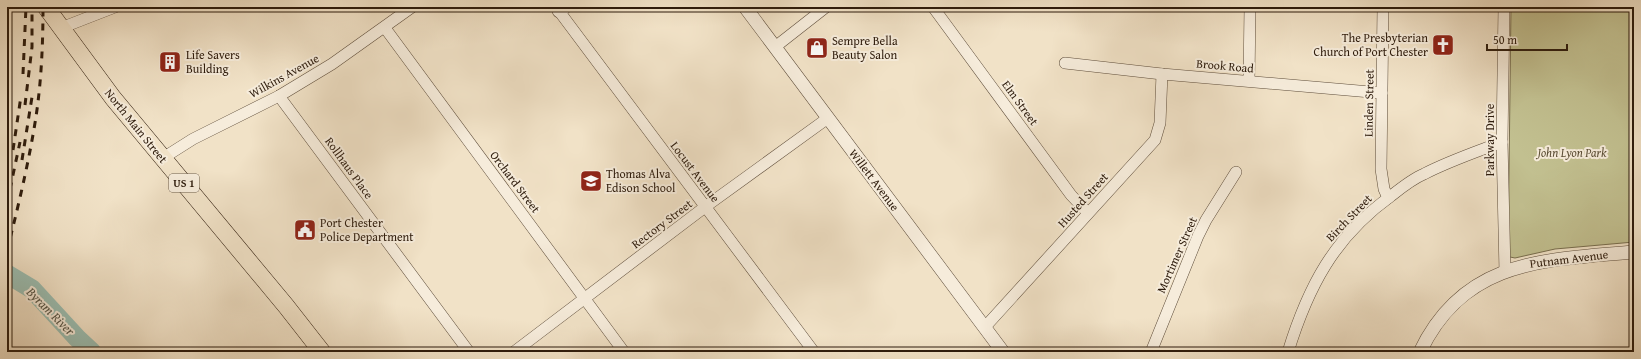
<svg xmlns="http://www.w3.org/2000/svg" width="1641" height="359" viewBox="0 0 1641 359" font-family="'Gentium Book Plus',serif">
	<rect width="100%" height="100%" fill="#f1e2c7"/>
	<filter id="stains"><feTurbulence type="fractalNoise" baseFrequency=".005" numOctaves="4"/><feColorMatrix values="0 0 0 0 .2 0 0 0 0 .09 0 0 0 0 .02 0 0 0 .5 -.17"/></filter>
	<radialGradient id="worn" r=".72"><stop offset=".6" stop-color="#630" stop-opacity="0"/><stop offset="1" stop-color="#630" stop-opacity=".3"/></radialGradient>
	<polygon fill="#c2c090" stroke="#786e4e" points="1511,7 1634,7 1634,242 1555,249 1515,258 1510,257 1508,255"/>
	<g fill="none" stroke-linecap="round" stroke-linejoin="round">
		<polyline stroke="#9bbeb2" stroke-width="19" points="7,274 32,289 77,338 92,352"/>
		<g stroke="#5e4d3b" stroke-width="12">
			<g id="minor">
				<polyline points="556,7 814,352"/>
				<polyline points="933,7 1071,195 1088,213"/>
				<polyline points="1383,7 1381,169 1384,189 1388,198"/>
				<polyline points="1504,7 1502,142 1505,272"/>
				<polyline points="61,28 115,7"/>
				<polyline points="385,28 624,352"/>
				<polyline points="775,47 826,7"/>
				<polyline points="1065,63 1162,74 1382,93"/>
				<polyline points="1249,81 1250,7"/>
				<polyline points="279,96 469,352"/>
				<polyline points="163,158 193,139 279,96 332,64 412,7"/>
				<polyline points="985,327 1155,140 1160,123 1162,74"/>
				<polyline points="514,352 705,207 828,118"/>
				<polyline points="1151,352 1198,236 1206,220 1236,172"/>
				<path d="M1288,352C1308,287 1334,237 1391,196C1401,188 1412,179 1424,174C1449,161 1476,152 1502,142"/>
			</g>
		</g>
		<g stroke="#5e4d3b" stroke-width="14">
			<g id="tertiary">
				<polyline points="745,7 1003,352"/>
				<polyline points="559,11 565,7"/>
				<path d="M1420,352C1464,259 1545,260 1634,252"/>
			</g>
		</g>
		<g stroke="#2d1b0c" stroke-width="18">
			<polyline id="primary" points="46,7 113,98 286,306 322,352"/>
		</g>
		<use href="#minor" stroke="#f6ecdb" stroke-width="11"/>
		<use href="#tertiary" stroke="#f6ecdb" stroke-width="13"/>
		<use href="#primary" stroke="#f1e2c7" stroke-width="17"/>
		<g stroke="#2d1b0c" stroke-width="3" stroke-dasharray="7 7" stroke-linecap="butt">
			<polyline points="23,74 26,7"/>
			<polyline points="25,105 32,47 32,7"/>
			<polyline points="13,150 21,96"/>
			<polyline points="22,160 32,97"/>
			<polyline points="7,203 20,142"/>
			<path d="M7,251C17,211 27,170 34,129C41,89 43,48 43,7"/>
		</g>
	</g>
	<defs>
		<g id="church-square" transform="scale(1.15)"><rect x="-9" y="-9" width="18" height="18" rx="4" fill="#8f2418" stroke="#f6ecdb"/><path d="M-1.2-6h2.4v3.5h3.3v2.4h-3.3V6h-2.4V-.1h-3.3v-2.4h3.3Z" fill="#fff"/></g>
		<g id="shop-square" transform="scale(1.15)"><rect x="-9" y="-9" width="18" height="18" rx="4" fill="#8f2418" stroke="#f6ecdb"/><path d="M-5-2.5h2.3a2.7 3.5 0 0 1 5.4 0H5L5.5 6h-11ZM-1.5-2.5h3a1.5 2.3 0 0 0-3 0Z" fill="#fff"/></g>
		<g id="building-square" transform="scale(1.15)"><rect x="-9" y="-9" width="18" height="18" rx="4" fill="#8f2418" stroke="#f6ecdb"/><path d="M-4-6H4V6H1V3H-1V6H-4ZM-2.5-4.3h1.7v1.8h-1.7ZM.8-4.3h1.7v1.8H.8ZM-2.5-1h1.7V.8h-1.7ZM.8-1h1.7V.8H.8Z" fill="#fff"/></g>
		<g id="school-square" transform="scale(1.15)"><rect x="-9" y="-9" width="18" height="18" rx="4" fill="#8f2418" stroke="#f6ecdb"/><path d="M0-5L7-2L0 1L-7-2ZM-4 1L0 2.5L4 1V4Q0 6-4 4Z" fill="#fff"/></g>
		<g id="civic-square" transform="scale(1.15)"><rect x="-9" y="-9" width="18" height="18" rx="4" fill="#8f2418" stroke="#f6ecdb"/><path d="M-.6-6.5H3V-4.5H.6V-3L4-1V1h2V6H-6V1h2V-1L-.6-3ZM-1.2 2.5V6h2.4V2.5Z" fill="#fff"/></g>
	</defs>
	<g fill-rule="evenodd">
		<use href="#church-square" x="1443" y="45"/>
		<use href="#shop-square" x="817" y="48"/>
		<use href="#building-square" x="170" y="62"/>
		<use href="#school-square" x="591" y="181"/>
		<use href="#civic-square" x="305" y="230"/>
	</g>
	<g text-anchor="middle" stroke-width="4" stroke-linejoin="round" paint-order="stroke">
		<rect fill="#f6ecdb" stroke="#695a4a" stroke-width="1" x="169" y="174" width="30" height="18" rx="3"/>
		<g font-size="11" font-weight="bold" fill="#2d1b0c">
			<text x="184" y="187">US 1</text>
		</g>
		<g font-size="12" fill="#2d1b0c" stroke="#f6ecdb" text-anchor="start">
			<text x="1428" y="42" text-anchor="end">The Presbyterian<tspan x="1428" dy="14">Church of Port Chester</tspan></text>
			<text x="832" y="45">Sempre Bella<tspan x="832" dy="14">Beauty Salon</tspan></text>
			<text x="186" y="59">Life Savers<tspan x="186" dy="14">Building</tspan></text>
			<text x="606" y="178">Thomas Alva<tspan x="606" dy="14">Edison School</tspan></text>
			<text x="320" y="227">Port Chester<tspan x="320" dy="14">Police Department</tspan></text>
		</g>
		<g font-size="12" fill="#2d1b0c" stroke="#f6ecdb">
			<text transform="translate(1225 66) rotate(5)" y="4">Brook Road</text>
			<text transform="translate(284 76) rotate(-29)" y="4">Wilkins Avenue</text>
			<text transform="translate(1020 103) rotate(54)" y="4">Elm Street</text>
			<text transform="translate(1369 103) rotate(-89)" y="4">Linden Street</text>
			<text transform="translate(136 126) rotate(51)" y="4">North Main Street</text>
			<text transform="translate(1490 140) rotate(-90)" y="4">Parkway Drive</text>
			<text transform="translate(349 168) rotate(54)" y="4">Rollhaus Place</text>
			<text transform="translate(695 172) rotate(53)" y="4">Locust Avenue</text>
			<text transform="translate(874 180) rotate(53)" y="4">Willett Avenue</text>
			<text transform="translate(515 182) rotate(53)" y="4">Orchard Street</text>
			<text transform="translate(1083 200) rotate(-48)" y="4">Husted Street</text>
			<text transform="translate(1349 218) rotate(-46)" y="4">Birch Street</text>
			<text transform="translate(662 224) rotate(-37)" y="4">Rectory Street</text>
			<text transform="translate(1177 255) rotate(-66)" y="4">Mortimer Street</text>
			<text transform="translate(1569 259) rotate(-7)" y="4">Putnam Avenue</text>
		</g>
		<g font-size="12" font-style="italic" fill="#5a4d34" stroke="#f6ecdb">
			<text x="1572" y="157">John Lyon Park</text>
		</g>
		<g font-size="13" font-style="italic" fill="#545446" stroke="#f6ecdb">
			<text transform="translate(51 311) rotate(45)" y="5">Byram River</text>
		</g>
	</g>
	<rect width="1641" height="359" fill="none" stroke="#f1e2c7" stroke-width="24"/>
	<rect x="8" y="8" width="1625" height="343" fill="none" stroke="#2d1b0c" stroke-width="2"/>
	<rect x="12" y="12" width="1617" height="335" fill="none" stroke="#2d1b0c"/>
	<path d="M1487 44v6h80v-6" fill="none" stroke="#2d1b0c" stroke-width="2"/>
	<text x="1493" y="44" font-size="12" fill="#2d1b0c" stroke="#f6ecdb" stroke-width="3" paint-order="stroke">50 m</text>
	<rect width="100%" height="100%" filter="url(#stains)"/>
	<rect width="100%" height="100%" fill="url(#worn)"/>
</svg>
